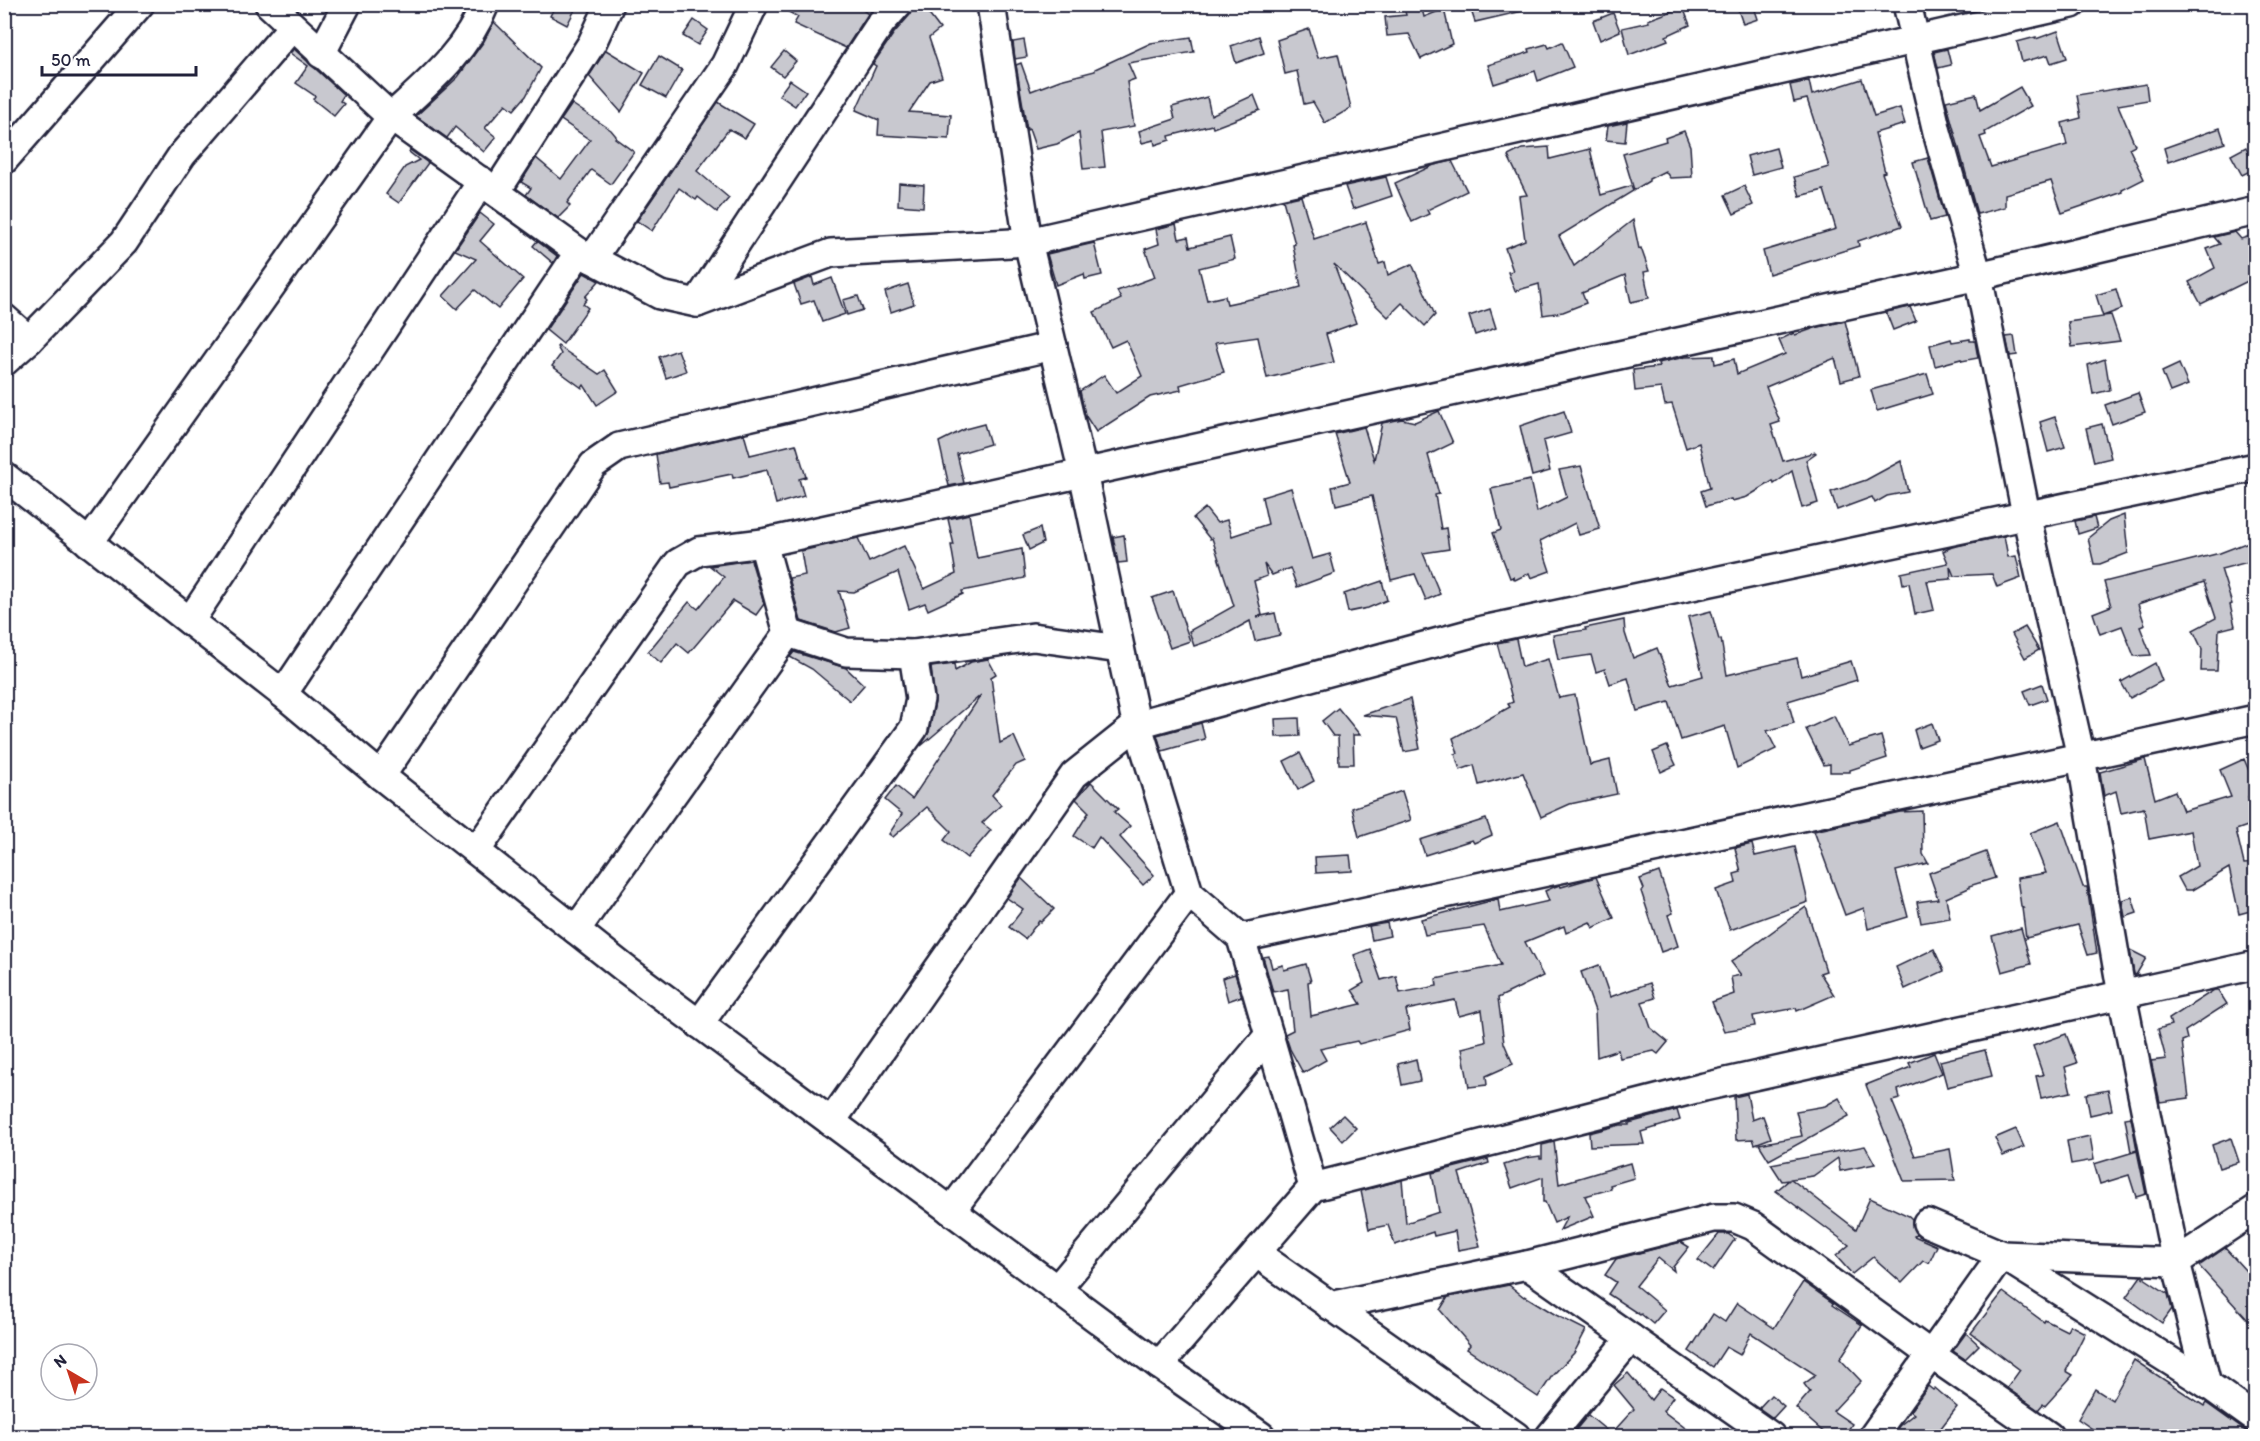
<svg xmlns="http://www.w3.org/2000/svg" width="2260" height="1441" viewBox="0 0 2260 1441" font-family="Itim,sans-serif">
	<rect width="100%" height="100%" fill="#fff"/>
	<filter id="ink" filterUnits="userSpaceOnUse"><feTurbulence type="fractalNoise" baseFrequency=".0167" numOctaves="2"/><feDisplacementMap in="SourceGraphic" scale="12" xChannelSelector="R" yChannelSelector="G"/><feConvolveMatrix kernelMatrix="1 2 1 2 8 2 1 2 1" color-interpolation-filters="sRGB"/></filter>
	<g filter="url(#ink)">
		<g fill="#c8c8cf" stroke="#22223b" stroke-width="1.5">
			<polygon points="556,4 578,4 567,25 550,16"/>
			<polygon points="774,4 855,4 868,14 846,48 794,24 798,17"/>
			<polygon points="913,4 921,4 940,29 929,38 942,77 930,81 909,112 951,115 949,139 878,135 879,120 856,110 876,66 873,64 894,33 910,15"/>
			<polygon points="1403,4 1421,4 1424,17 1444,9 1452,44 1421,59 1409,34 1387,36 1385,17 1406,15"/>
			<polygon points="1469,4 1523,4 1523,11 1475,22"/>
			<polygon points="1736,4 1753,4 1758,19 1743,24"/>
			<polygon points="1683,7 1690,25 1666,36 1668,40 1629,55 1622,28 1649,22 1648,20"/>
			<polygon points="1613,13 1620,31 1600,40 1593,21"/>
			<polygon points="694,20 708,30 698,45 683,36"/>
			<polygon points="494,22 541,68 526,96 514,110 506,104 485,128 496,137 484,152 455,127 447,138 416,116 458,77 484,41"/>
			<polygon points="1309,29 1318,58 1338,54 1351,108 1325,123 1313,102 1304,104 1297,71 1285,74 1277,40"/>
			<polygon points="2058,31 2067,58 2051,63 2048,55 2022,62 2017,42 2036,37 2036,39"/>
			<polygon points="1259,36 1264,53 1236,63 1231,46"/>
			<polygon points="1191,37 1194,52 1128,63 1135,79 1127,82 1134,126 1101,132 1105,167 1083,169 1079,133 1057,144 1036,149 1029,129 1027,130 1016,65 1021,63 1031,91 1060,80 1095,71 1095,69 1151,43"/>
			<polygon points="1024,40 1027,57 1015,59 1013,42"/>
			<polygon points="1562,42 1573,67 1538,81 1535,71 1494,84 1488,65 1530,52 1529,49 1547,44 1549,48"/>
			<polygon points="294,49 344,95 340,101 344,104 334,116 313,99 315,96 296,83 308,66 290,53"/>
			<polygon points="1947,49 1951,65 1938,68 1934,52"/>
			<polygon points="606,50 644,73 621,112 589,76"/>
			<polygon points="784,51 796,61 783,76 771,67"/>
			<polygon points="659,56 682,70 666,98 642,85"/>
			<polygon points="1862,79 1874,116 1900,108 1905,124 1875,133 1885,172 1882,173 1902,226 1858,241 1859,246 1769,274 1763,251 1836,229 1824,190 1800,196 1794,177 1829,167 1807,99 1794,102 1790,85 1809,81 1812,95"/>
			<polygon points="790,80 806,91 795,106 779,95"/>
			<polygon points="2146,84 2148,100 2118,105 2135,145 2129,148 2144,179 2122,190 2123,192 2062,213 2051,181 2005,194 2005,207 1977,214 1946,101 1976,94 1980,110 2020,87 2031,106 1985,132 1986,135 1980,137 1991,167 2067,145 2062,123 2081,118 2077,95"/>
			<polygon points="1254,95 1260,110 1213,128 1212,125 1169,136 1170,140 1155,145 1154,140 1142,143 1139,131 1175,119 1172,107 1207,97 1211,115"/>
			<polygon points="718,102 754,124 745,138 729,129 697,171 729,198 717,212 698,197 696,200 679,188 652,231 637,221"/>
			<polygon points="572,104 611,130 616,136 615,138 634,152 611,184 591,170 567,203 570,206 558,218 526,195 531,188 521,182 536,158 561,179 590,140 561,120"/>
			<polygon points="1627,122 1625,142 1606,140 1608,126"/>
			<polygon points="2220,128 2225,143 2168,162 2164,148"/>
			<polygon points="1684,131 1690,146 1692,177 1670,178 1665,171 1649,179 1649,181 1634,190 1623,154 1666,141 1665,138"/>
			<polygon points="1549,147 1550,159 1590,149 1601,195 1631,186 1633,191 1559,236 1574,266 1633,220 1639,249 1641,248 1649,271 1644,272 1649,298 1631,302 1625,275 1582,293 1586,303 1563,312 1543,315 1539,284 1515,291 1508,272 1513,271 1505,248 1525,240 1519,196 1527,195 1508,156 1522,149"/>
			<polygon points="2246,147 2256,168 2242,175 2231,155"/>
			<polygon points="1776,148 1781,167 1752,175 1747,156"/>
			<polygon points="410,150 428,163 399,203 386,194 405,167 419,160 409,152"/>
			<polygon points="1928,158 1945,217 1930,221 1913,162"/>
			<polygon points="1452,161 1467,191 1427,210 1429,214 1412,222 1395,183 1434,165"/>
			<polygon points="1386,177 1392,196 1353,209 1345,186"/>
			<polygon points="899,183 924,185 923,207 898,205"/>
			<polygon points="1744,186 1753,205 1734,214 1725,195"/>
			<polygon points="1301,196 1314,239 1366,222 1379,264 1385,262 1388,275 1412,264 1435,315 1425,326 1402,303 1388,317 1334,264 1356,323 1326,334 1334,362 1267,378 1258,337 1215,343 1224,372 1180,385 1181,390 1150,397 1096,432 1085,415 1080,391 1104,375 1116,393 1142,376 1126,340 1111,347 1094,312 1121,299 1117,291 1155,277 1145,249 1159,244 1156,229 1176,224 1179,239 1188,237 1190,247 1230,237 1235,259 1199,268 1207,300 1225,296 1227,304 1279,293 1301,287 1293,245 1295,244 1283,200"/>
			<polygon points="480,213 494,224 480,241 523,279 498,309 475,290 457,309 443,296 476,259 455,250"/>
			<polygon points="2235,232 2241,239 2256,234 2256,277 2201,304 2189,282 2215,268 2207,249 2220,244 2214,237"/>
			<polygon points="537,241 557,256 553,263 533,246"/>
			<polygon points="1094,243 1102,275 1085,279 1084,274 1056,285 1047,254"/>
			<polygon points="584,273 599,281 585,297 587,299 583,304 588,308 563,344 546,330"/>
			<polygon points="812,277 814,285 832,278 845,314 822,322 814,300 801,304 794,284"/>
			<polygon points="908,284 914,304 891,312 885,292"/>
			<polygon points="2116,289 2122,309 2103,316 2111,315 2120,341 2072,347 2068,322 2103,317 2096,295"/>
			<polygon points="858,296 863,310 847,315 843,300"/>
			<polygon points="1910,307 1916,321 1893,330 1886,312"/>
			<polygon points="1490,309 1496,328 1475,335 1469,316"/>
			<polygon points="1845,321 1859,376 1841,381 1835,358 1766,387 1780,422 1771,425 1783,461 1815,452 1816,453 1806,460 1818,503 1802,508 1792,471 1774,484 1773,481 1747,497 1732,501 1731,499 1706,506 1701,491 1710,488 1699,443 1686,448 1672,404 1665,405 1661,388 1635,391 1633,370 1659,367 1658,363 1685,357 1714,356 1715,364 1734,359 1737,374 1785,354 1779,340 1794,333 1795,335 1815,328"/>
			<polygon points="2014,336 2017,355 2010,356 2006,337"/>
			<polygon points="1951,339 1952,342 1970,339 1970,341 1975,341 1978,358 1962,361 1961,359 1935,366 1930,345"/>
			<polygon points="558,346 599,374 605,370 618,391 597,405 584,385 582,388 552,366 561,354 557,347"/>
			<polygon points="678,350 686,371 666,378 659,357"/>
			<polygon points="2105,359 2110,390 2093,394 2088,365"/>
			<polygon points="2179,364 2188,385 2170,392 2162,372"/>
			<polygon points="1927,374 1933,394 1877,411 1871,390"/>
			<polygon points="2138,393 2145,412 2112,424 2105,405"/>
			<polygon points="1439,411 1453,443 1428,455 1439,494 1435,495 1441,529 1446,528 1449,549 1423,553 1440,594 1426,600 1415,574 1391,580 1372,496 1336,505 1332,487 1350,482 1335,434 1364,427 1374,460 1382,423 1402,419 1415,422"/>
			<polygon points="1564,411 1571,433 1543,441 1550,471 1532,476 1520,426"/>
			<polygon points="2055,417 2065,447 2048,452 2040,422"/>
			<polygon points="984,424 990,444 957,454 964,483 949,486 939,442 965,429"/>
			<polygon points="2102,424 2111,458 2094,462 2086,428"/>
			<polygon points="744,434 750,455 796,444 806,477 799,479 804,496 776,504 767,470 733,478 732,474 669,487 668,482 660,483 656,454"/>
			<polygon points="1901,461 1908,492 1887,496 1875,503 1872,497 1837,510 1831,492 1866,480"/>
			<polygon points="1581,466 1600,529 1579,535 1575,523 1540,541 1550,571 1531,578 1529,573 1515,580 1513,577 1510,578 1493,533 1501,530 1491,489 1530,480 1537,512 1567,497 1559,470"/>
			<polygon points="1291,488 1312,559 1330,554 1335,573 1297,587 1290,568 1272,575 1264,564 1267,576 1254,581 1262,615 1257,617 1275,613 1280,635 1255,641 1250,621 1221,637 1194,646 1189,631 1234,606 1212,538 1210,539 1193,518 1205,508 1217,523 1227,520 1232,536 1268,524 1262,497"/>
			<polygon points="969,514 977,558 1022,549 1025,578 962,591 963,594 928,610 925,603 909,609 898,572 854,592 839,591 850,628 836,632 801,621 789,578 805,575 801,551 858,538 869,562 904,546 924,589 956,574 951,545 954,545 948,519"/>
			<polygon points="2124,515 2128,553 2100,564 2094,564 2088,538 2109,521"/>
			<polygon points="2094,517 2097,528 2078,534 2075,521"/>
			<polygon points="1040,528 1043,543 1029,550 1023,535"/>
			<polygon points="1124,535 1127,562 1118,563 1113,537"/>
			<polygon points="2004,536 2008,557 2016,556 2021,578 1997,587 1992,574 1954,576 1950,566 1951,579 1927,581 1934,610 1915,614 1909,583 1903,584 1901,573 1948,563 1943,551 1952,547"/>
			<polygon points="2256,539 2256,560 2221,569 2232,604 2230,605 2235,626 2219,630 2217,671 2201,671 2202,649 2193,630 2216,618 2204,582 2138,604 2145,625 2140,627 2151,655 2134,656 2122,626 2100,634 2093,613 2111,606 2104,582 2220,553"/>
			<polygon points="751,560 764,604 756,615 733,601 689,653 677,643 661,663 648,652 689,602 698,609 724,577 710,566"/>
			<polygon points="1382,581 1387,600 1368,608 1348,612 1344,594"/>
			<polygon points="1173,591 1190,641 1170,648 1152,598"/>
			<polygon points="1711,611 1719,640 1721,639 1727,675 1797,658 1801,676 1851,661 1857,680 1788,701 1794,723 1767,731 1776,749 1737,768 1725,726 1681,740 1669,702 1637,711 1628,678 1610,684 1605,669 1596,672 1591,655 1558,660 1553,635 1586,630 1585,628 1624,620 1625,633 1633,658 1657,648 1672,685 1703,676 1688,617"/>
			<polygon points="2025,627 2039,650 2025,658 2012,634"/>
			<polygon points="1516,639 1522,667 1548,659 1559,698 1575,695 1590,765 1610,760 1617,794 1570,804 1541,817 1523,773 1479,785 1474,765 1460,770 1455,754 1458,753 1453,738 1510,707 1508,704 1513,702 1497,643"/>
			<polygon points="794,652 846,668 864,685 850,701 812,669 790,657"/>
			<polygon points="988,659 996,674 991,677 1000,743 1014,736 1025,761 1016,765 992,795 1001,805 982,823 991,830 967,858 944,840 951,831 927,807 893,837 889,834 902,814 885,800 896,786 912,799 981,695 921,746 929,732 935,702 931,667 954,664 955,671 971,662"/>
			<polygon points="2155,663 2162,681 2130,698 2121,682"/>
			<polygon points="2042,684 2047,699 2030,705 2024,691"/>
			<polygon points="1410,699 1420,749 1404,752 1396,718 1363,715"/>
			<polygon points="1338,708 1360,735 1353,735 1354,764 1339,764 1338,736 1333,736 1322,721"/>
			<polygon points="1834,716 1848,746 1881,736 1887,758 1850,770 1850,772 1830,772 1830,764 1824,765 1806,729"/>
			<polygon points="1299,718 1300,736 1276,737 1275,719"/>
			<polygon points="1201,723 1205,739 1162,751 1157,735"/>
			<polygon points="1932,723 1938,740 1919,747 1914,730"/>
			<polygon points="1667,746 1676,765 1661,772 1653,752"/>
			<polygon points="1300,753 1314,781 1298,790 1284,761"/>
			<polygon points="2145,759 2155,799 2175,791 2183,811 2231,797 2220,770 2244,759 2256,787 2256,794 2248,797 2256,823 2236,830 2244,864 2256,863 2256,891 2251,891 2254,910 2239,914 2229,868 2192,890 2185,890 2178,877 2197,866 2191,831 2149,839 2144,808 2121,813 2116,791 2104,796 2100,772"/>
			<polygon points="1091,782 1118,809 1114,812 1130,826 1120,837 1154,875 1143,885 1099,837 1092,848 1074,836 1089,812 1076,799"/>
			<polygon points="1402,791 1411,820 1359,837 1352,808"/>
			<polygon points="1922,811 1923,854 1928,863 1896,871 1908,917 1868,929 1864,908 1845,915 1814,831 1900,812"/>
			<polygon points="1486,819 1492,835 1474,843 1472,840 1425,855 1420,840"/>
			<polygon points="2060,821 2083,887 2087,887 2097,953 2088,955 2078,925 2026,938 2022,908 2023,908 2021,906 2017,878 2046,873 2030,833"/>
			<polygon points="1752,844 1755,856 1795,847 1808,902 1730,930 1716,890 1736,883 1734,874 1741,872 1735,848"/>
			<polygon points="1986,852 1995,878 1969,886 1969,888 1946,898 1950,918 1921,923 1917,902 1938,899 1929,873"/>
			<polygon points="1350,855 1352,871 1316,873 1315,857"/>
			<polygon points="1659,872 1673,913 1668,915 1678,946 1661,952 1641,891 1644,889 1640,879"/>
			<polygon points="1596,877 1614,918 1593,928 1590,922 1566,933 1564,926 1525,942 1543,976 1498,998 1504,1043 1513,1064 1486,1076 1487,1085 1469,1087 1462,1048 1486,1042 1482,1010 1459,1016 1455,1000 1406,1010 1410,1030 1359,1044 1357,1041 1320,1049 1326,1060 1303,1073 1290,1049 1285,1034 1293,1030 1288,989 1273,992 1263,957 1269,956 1272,968 1283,965 1284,970 1306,964 1311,981 1308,982 1311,1016 1361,1004 1352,990 1364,983 1354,955 1370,949 1381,980 1396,976 1400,993 1437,986 1436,979 1501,965 1484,926 1425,935 1421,919 1498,899 1500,912 1549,901 1545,891 1554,887 1560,885 1561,887"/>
			<polygon points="1021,878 1054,909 1041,922 1039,921 1025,939 1009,927 1023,909 1007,898"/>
			<polygon points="2132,897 2137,913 2125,917 2122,900"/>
			<polygon points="1806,907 1826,971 1820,973 1834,995 1797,1011 1796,1008 1753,1016 1755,1026 1724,1031 1712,1002 1734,994 1731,977 1741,975 1731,962"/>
			<polygon points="1387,923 1390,936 1372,940 1369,926"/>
			<polygon points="2021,928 2031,964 2002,972 1992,936"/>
			<polygon points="1934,949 1944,971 1905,989 1896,967"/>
			<polygon points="2130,950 2146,958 2136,975 2134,974"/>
			<polygon points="1599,965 1610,997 1650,983 1655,998 1642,1002 1651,1028 1668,1042 1658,1054 1654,1051 1620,1058 1618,1050 1597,1057 1595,1011 1581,972"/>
			<polygon points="1235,974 1242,996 1228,1001 1222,978"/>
			<polygon points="2214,990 2218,990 2227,1004 2185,1031 2187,1039 2182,1041 2189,1098 2160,1102 2151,1061 2166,1059 2158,1029 2171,1025 2169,1019"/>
			<polygon points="2066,1034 2077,1063 2065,1067 2071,1092 2041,1098 2036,1076 2043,1075 2033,1046"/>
			<polygon points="1985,1050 1992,1076 1947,1087 1940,1061"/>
			<polygon points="1934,1053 1942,1073 1898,1090 1900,1099 1892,1101 1915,1156 1950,1149 1955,1180 1904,1181 1866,1085 1911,1067 1909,1063"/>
			<polygon points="1416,1059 1420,1081 1402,1085 1398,1064"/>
			<polygon points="2108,1090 2112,1110 2090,1115 2086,1094"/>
			<polygon points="1747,1094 1752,1120 1763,1116 1771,1138 1755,1144 1753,1139 1736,1140 1734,1097"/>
			<polygon points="1839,1098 1849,1116 1769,1160 1759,1144 1802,1136 1796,1111 1825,1106"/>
			<polygon points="1677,1110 1680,1120 1641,1132 1644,1144 1590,1146 1589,1133 1620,1125 1629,1125 1629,1123"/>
			<polygon points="1343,1115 1356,1128 1343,1141 1330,1127"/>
			<polygon points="2131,1117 2137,1150 2131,1152 2125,1118"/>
			<polygon points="2016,1129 2024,1147 2003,1156 1995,1138"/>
			<polygon points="2090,1136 2094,1160 2071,1164 2067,1141"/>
			<polygon points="2231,1138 2239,1162 2219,1168 2212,1145"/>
			<polygon points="1554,1142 1559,1184 1630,1163 1634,1178 1610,1185 1611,1189 1585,1196 1594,1216 1560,1230 1567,1217 1554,1223 1545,1202 1543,1202 1543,1177 1512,1188 1504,1165 1526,1158 1540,1156 1540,1159 1542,1159 1542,1145"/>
			<polygon points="1865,1146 1875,1164 1840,1171 1838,1158 1813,1176 1791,1179 1856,1229 1870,1198 1909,1216 1912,1219 1912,1225 1916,1234 1914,1236 1937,1246 1929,1263 1923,1261 1902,1283 1873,1257 1852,1274 1836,1256 1849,1245 1776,1191 1789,1180 1782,1181 1771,1164"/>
			<polygon points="2137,1151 2146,1194 2136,1197 2129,1175 2100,1184 2094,1164"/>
			<polygon points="1488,1159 1489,1163 1459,1173 1480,1246 1458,1250 1455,1231 1434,1236 1433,1232 1395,1245 1388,1225 1369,1229 1361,1191 1402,1180 1406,1223 1439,1212 1432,1173"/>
			<polygon points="1719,1234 1728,1234 1735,1239 1713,1271 1698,1260"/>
			<polygon points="1681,1242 1689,1247 1673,1267 1674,1271 1658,1258 1636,1286 1665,1310 1653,1324 1641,1314 1640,1315 1608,1294 1616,1282 1605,1275 1616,1259"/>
			<polygon points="2225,1248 2256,1282 2256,1329 2199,1266"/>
			<polygon points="2141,1276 2168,1294 2172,1309 2162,1323 2126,1297"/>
			<polygon points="1803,1282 1833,1303 1832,1305 1862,1325 1840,1359 1861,1381 1833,1411 1852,1424 1844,1437 1829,1437 1796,1408 1810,1392 1804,1384 1816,1375 1751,1333 1740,1355 1726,1347 1713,1367 1689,1351 1713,1314 1725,1322 1737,1303 1774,1328"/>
			<polygon points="1509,1285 1524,1297 1525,1296 1556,1315 1586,1330 1574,1353 1552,1376 1538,1397 1467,1349 1470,1345 1440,1310 1448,1297"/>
			<polygon points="2003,1292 2044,1322 2045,1320 2067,1331 2070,1325 2085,1333 2066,1371 2073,1375 2045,1406 2043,1404 2038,1410 2007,1388 2020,1370 1971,1333"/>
			<polygon points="1966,1333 1979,1345 1965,1359 1953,1351"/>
			<polygon points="2134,1360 2204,1406 2206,1403 2247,1432 2256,1435 2256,1437 2104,1437 2078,1419 2095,1389 2112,1400"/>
			<polygon points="1628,1373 1651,1400 1660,1388 1673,1397 1663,1411 1697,1437 1570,1437 1588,1415 1611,1434 1634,1409 1614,1385"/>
			<polygon points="1928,1386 1933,1390 1935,1388 1957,1407 1934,1437 1892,1437 1899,1426 1914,1414 1910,1411"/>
			<polygon points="1771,1395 1784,1406 1773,1418 1759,1408"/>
		</g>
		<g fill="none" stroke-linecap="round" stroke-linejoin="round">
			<g stroke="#22223b" stroke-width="32">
				<g id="minor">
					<polyline points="269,4 391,117 579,252 660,295 697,303 831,253 1028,242 2072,4"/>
					<polyline points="991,4 1028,242 1083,473 1134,713 1189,893 1241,938 1313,1187"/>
					<polyline points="1907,4 1937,132 1978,276 2026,514 2081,757 2122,995 2176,1262 2002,1255"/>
					<polyline points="321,54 347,4"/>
					<polyline points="4,160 140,4"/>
					<polyline points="496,192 592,43 610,4"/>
					<polyline points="592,259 725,65 754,4"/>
					<polyline points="697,303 881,23 898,4"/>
					<polyline points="4,318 29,340"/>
					<polyline points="4,362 29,340 124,242 182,155 292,27"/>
					<polyline points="4,476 283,694 381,776 624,968 1159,1365 1261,1436"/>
					<path d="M89,543L391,117C427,84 467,51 485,4"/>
					<polyline points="190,621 482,181"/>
					<polyline points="788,633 846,652 913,654"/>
					<polyline points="283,694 579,252"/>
					<polyline points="381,776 593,465 619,447 1053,346"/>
					<polyline points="476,851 678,563 699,551 763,543 1083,473 1978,276 2256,211"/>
					<polyline points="576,930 788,633 763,543"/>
					<polyline points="1241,938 2256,719"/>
					<polyline points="699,1024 914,728 920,699 913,654 1033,637 1120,649"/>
					<polyline points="831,1122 1074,775 1138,724 1483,630 2256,467"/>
					<polyline points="951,1211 1189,893"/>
					<polyline points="1927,1223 2002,1255 2207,1384 2256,1419"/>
					<polyline points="1256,1253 1516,1436"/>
					<polyline points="1527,1265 1771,1436"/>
					<polyline points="1057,1289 1269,1035"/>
					<polyline points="1330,1306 1527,1265 1714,1218 1734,1218 1753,1226 1930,1354 2049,1436"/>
					<polyline points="1159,1365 1313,1187 1704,1087 2256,965"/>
					<polyline points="2207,1384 2176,1262 2256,1209"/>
					<polyline points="1550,1436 1631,1338"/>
					<polyline points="1873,1436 2002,1255"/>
				</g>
			</g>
			<use href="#minor" stroke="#fff" stroke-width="27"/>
		</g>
	</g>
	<rect width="2260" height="1441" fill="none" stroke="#fff" stroke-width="24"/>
	<rect x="12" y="12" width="2236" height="1417" fill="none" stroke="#22223b" stroke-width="2" filter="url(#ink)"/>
	<g transform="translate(69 1372) rotate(321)"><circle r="28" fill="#ffffff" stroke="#a7a7b1" stroke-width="1.5"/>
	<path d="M0-4.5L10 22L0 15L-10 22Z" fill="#c8321e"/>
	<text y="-9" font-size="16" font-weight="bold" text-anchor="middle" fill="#22223b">N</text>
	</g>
	<path d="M42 66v9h154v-9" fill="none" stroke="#22223b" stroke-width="3"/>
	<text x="51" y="66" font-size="18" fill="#22223b" stroke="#ffffff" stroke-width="4.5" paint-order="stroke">50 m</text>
</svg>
